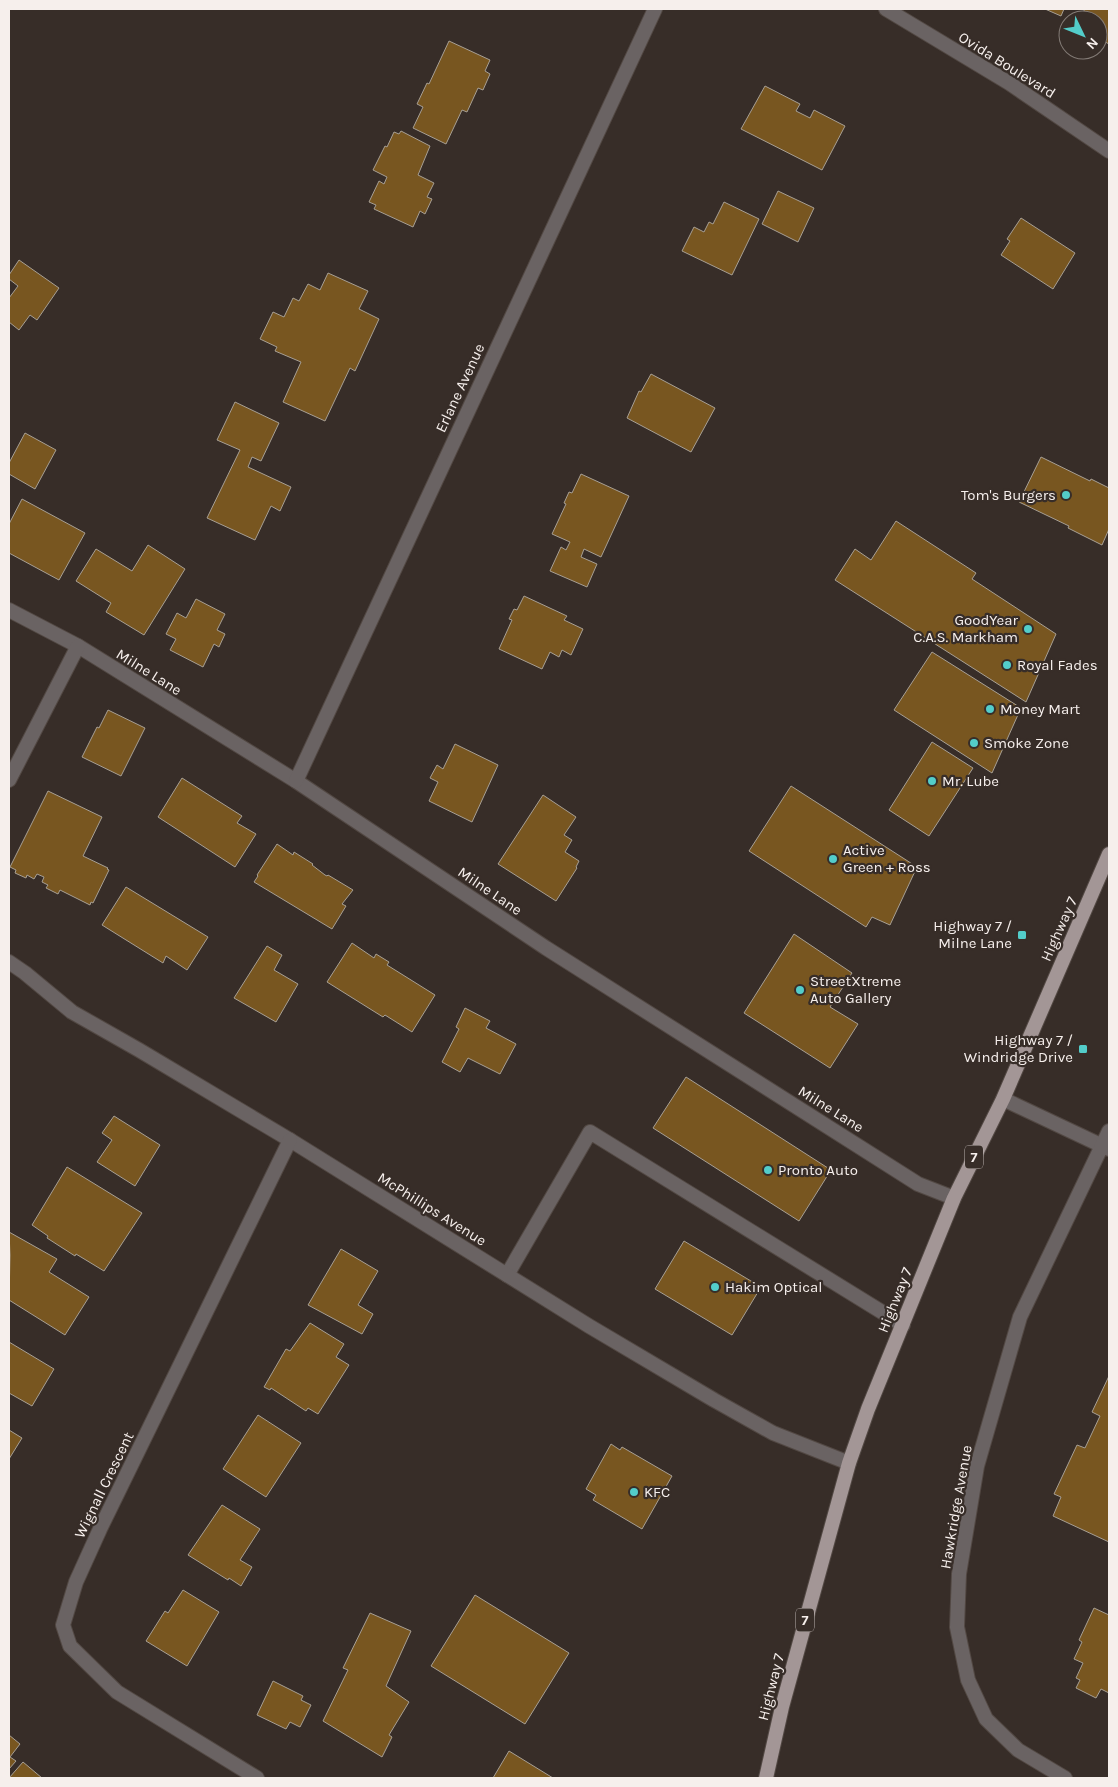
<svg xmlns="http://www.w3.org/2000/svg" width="1118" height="1787" viewBox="0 0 1118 1787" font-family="Karla,sans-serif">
	<rect width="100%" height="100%" fill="#372d28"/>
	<g fill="#785620" stroke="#a79f94">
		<polygon points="1045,9 1064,9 1061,16"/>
		<polygon points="1085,9 1109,9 1109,44 1098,38 1098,20 1078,20"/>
		<polygon points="449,41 490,60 485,71 490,74 483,90 478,88 467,112 462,110 446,144 413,128 423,107 417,104 427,83 429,84"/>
		<polygon points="765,86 800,104 796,111 810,118 814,110 845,126 822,170 741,129"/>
		<polygon points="401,131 430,146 418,175 434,183 427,197 432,199 425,214 420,211 413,227 374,209 376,205 369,202 379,181 384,184 387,177 373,170 385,146 387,147 394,132 399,134"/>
		<polygon points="778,191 814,208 798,242 762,224"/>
		<polygon points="724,202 759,219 732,275 682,251 694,227 704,232 709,222 713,224"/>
		<polygon points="1021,218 1075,253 1053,289 1001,255 1010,241 1007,239"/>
		<polygon points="19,260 59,288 37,320 30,315 19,330 9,322 9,298 18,286 9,279 9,275"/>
		<polygon points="328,273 368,291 359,309 379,319 355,371 350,368 325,421 283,402 301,362 275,351 277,347 260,339 273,312 284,317 293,298 299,301 308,284 320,290"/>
		<polygon points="651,374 715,408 691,452 627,418 639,391 641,392"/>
		<polygon points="235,402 279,423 261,461 252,457 248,467 291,487 280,511 271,506 255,540 207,518 240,450 217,440"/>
		<polygon points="25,433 56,450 35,489 9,474 9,463"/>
		<polygon points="1041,457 1090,481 1091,479 1109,488 1109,529 1102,545 1068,528 1069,526 1019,502"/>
		<polygon points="581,474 629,496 601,557 584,549 581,557 597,564 587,587 550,571 561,547 566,550 570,542 552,534 566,504 564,503 569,492 572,493"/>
		<polygon points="22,499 85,533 59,580 9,553 9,524"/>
		<polygon points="896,521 976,573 972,579 1056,634 1026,702 835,580 855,549 871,560"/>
		<polygon points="148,545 185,569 144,635 106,612 111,603 76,581 96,549 132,571"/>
		<polygon points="524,596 567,616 564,620 583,629 571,655 562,650 559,657 550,652 542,669 499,649 512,620 509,619 514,609 517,610"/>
		<polygon points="196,599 225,614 217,630 225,634 219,647 214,644 203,667 170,650 176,639 166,634 177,613 186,618"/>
		<polygon points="932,652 1021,708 992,773 894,710"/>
		<polygon points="108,710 145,728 121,776 82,757 97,727 99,728"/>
		<polygon points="932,742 973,768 929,836 889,810"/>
		<polygon points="455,744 498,765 472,822 429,801 438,782 430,778 437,765 443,769"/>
		<polygon points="182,778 242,816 237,823 256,834 235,867 158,817"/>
		<polygon points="791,786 917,867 890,925 872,917 866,927 749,851"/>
		<polygon points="48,791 102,817 83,856 108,868 107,869 109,870 93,903 91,902 90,905 60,890 58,894 46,888 48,885 42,882 44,877 37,874 34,879 27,875 26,878 15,873 16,870 10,867"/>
		<polygon points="543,795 576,817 564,835 572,840 565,852 579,861 576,867 577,868 556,901 498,864"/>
		<polygon points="277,844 293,855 294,852 313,864 312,865 325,875 327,876 328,875 353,890 342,904 346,906 332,929 254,882 258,876 257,875"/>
		<polygon points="126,887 208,937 187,970 166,956 163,963 102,925"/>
		<polygon points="794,934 852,973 830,1007 858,1024 830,1068 744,1013"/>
		<polygon points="352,943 374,958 376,954 389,962 387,965 435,995 412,1032 385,1015 383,1017 327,982"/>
		<polygon points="267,946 282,955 274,970 298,984 276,1022 234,998"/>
		<polygon points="465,1008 490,1021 486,1028 516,1044 500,1074 468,1058 460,1072 442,1062 459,1029 456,1027"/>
		<polygon points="686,1077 831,1170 799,1221 653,1128"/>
		<polygon points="114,1116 160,1145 135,1186 97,1162 112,1140 102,1133"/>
		<polygon points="67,1167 142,1213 104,1271 76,1254 75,1256 47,1238 48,1236 32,1225"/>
		<polygon points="9,1232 57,1259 49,1272 89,1297 65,1335 9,1300 10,1255"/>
		<polygon points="684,1241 761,1287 732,1335 655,1289"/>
		<polygon points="341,1249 378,1271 358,1305 373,1314 362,1334 308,1305"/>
		<polygon points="310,1323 344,1344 336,1357 349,1365 318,1414 308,1408 306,1411 271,1388 270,1390 264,1387 286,1349 290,1351"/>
		<polygon points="9,1342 54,1369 32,1406 9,1393"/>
		<polygon points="1109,1376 1109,1542 1053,1516 1061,1497 1054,1494 1077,1445 1085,1448 1100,1416 1092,1412"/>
		<polygon points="258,1415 301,1443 266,1497 223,1469"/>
		<polygon points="9,1430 22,1438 9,1459"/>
		<polygon points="611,1444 620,1450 622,1447 672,1476 642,1529 593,1500 596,1495 586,1489"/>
		<polygon points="222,1505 260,1529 240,1560 252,1567 241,1586 229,1578 228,1580 188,1555"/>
		<polygon points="183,1590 219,1612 187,1666 146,1641 165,1611 168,1613"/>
		<polygon points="475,1595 569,1653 525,1724 431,1666"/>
		<polygon points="1094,1608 1109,1615 1109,1693 1101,1689 1096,1698 1076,1688 1080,1680 1076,1678 1083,1663 1074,1659 1082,1642 1079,1640"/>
		<polygon points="370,1613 411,1631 386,1686 409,1702 389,1735 392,1737 382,1757 323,1721 348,1670 343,1668"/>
		<polygon points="273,1681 303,1696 301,1700 311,1705 300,1727 290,1722 286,1729 257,1715"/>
		<polygon points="9,1735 20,1744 10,1757 16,1761 9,1769"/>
		<polygon points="509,1751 553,1778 493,1778"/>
		<polygon points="23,1762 42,1778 9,1778"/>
	</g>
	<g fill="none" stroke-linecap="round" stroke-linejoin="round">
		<g stroke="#524843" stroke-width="16">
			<polyline id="service" points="507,1275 590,1132 903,1325"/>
		</g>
		<g stroke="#524843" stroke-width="16">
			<g id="minor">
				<polyline points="886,9 1009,83 1109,151"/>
				<polyline points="9,610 78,646 296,781 546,948 918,1184 954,1198"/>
				<polyline points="9,780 78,646"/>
				<polyline points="296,781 655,9"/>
				<polyline points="9,962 25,973 72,1012 139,1050 290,1140 589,1326 714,1400 773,1433 849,1463"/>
				<polyline points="1003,1099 1109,1149"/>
				<polyline points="257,1778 117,1692 70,1646 63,1625 76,1582 100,1529 290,1140"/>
				<polyline points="1065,1778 1018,1750 986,1719 968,1680 957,1627 959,1574 977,1466 1020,1317 1109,1131"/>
			</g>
		</g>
		<g stroke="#524843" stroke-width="16">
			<polyline id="primary" points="766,1778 782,1707 849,1463 868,1409 954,1198 1003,1099 1109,854"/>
		</g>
		<use href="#service" stroke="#6a6363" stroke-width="14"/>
		<use href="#minor" stroke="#6a6363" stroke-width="14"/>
		<use href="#primary" stroke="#a39696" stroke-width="14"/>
	</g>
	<g fill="#53cdca" stroke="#372d28" stroke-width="2">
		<circle cx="1066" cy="495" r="5"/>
		<circle cx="1028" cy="629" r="5"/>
		<circle cx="1007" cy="665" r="5"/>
		<circle cx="990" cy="709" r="5"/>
		<circle cx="974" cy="743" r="5"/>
		<circle cx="932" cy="781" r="5"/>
		<circle cx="833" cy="859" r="5"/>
		<rect x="1017" y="930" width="10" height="10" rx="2.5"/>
		<circle cx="800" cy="990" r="5"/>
		<rect x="1078" y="1044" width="10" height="10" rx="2.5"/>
		<circle cx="768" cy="1170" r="5"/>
		<circle cx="715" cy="1287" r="5"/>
		<circle cx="634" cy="1492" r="5"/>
	</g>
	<g text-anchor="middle" stroke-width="4.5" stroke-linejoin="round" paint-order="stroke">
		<g fill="#372d28" stroke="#bdb5b1" stroke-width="1">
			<rect x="965" y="1145.5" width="18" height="23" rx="4"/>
			<rect x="796" y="1608.5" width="18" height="23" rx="4"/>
		</g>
		<g font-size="14" font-weight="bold" fill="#f6efec">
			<text x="974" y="1162">7</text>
			<text x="805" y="1625">7</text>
		</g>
		<g font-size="15" fill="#f6efec" stroke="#372d28">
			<text transform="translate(1007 65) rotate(32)" y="5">Ovida Boulevard</text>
			<text transform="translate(460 388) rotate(-65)" y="5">Erlane Avenue</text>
			<text transform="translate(149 672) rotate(32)" y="5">Milne Lane</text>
			<text transform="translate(490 891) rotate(34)" y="5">Milne Lane</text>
			<text transform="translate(1059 929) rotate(-66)" y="5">Highway 7</text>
			<text transform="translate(831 1109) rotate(32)" y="5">Milne Lane</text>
			<text transform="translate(432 1209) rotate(32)" y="5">McPhillips Avenue</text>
			<text transform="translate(895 1300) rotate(-68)" y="5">Highway 7</text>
			<text transform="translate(104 1485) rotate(-64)" y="5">Wignall Crescent</text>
			<text transform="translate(956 1507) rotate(-80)" y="5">Hawkridge Avenue</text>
			<text transform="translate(771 1687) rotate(-76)" y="5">Highway 7</text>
		</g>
		<g font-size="15" fill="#f6efec" stroke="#372d28" text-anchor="start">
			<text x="1056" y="500" text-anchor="end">Tom's Burgers</text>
			<text x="1018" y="625" text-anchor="end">GoodYear<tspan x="1018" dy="17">C.A.S. Markham</tspan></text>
			<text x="1017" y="670">Royal Fades</text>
			<text x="1000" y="714">Money Mart</text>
			<text x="984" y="748">Smoke Zone</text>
			<text x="942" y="786">Mr. Lube</text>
			<text x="843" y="855">Active<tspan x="843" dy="17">Green + Ross</tspan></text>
			<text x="1012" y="931" text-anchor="end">Highway 7 /<tspan x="1012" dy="17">Milne Lane</tspan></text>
			<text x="810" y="986">StreetXtreme<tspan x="810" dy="17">Auto Gallery</tspan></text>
			<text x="1073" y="1045" text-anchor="end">Highway 7 /<tspan x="1073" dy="17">Windridge Drive</tspan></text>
			<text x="778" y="1175">Pronto Auto</text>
			<text x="725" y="1292">Hakim Optical</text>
			<text x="644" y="1497">KFC</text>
		</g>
	</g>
	<rect width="1118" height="1787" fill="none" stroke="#f6efec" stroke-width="20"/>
	<g transform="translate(1083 35) rotate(133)"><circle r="24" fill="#372d28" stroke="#837b76"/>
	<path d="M0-4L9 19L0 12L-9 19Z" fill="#53cdca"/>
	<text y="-8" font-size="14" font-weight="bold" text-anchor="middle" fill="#f6efec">N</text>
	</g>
</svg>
